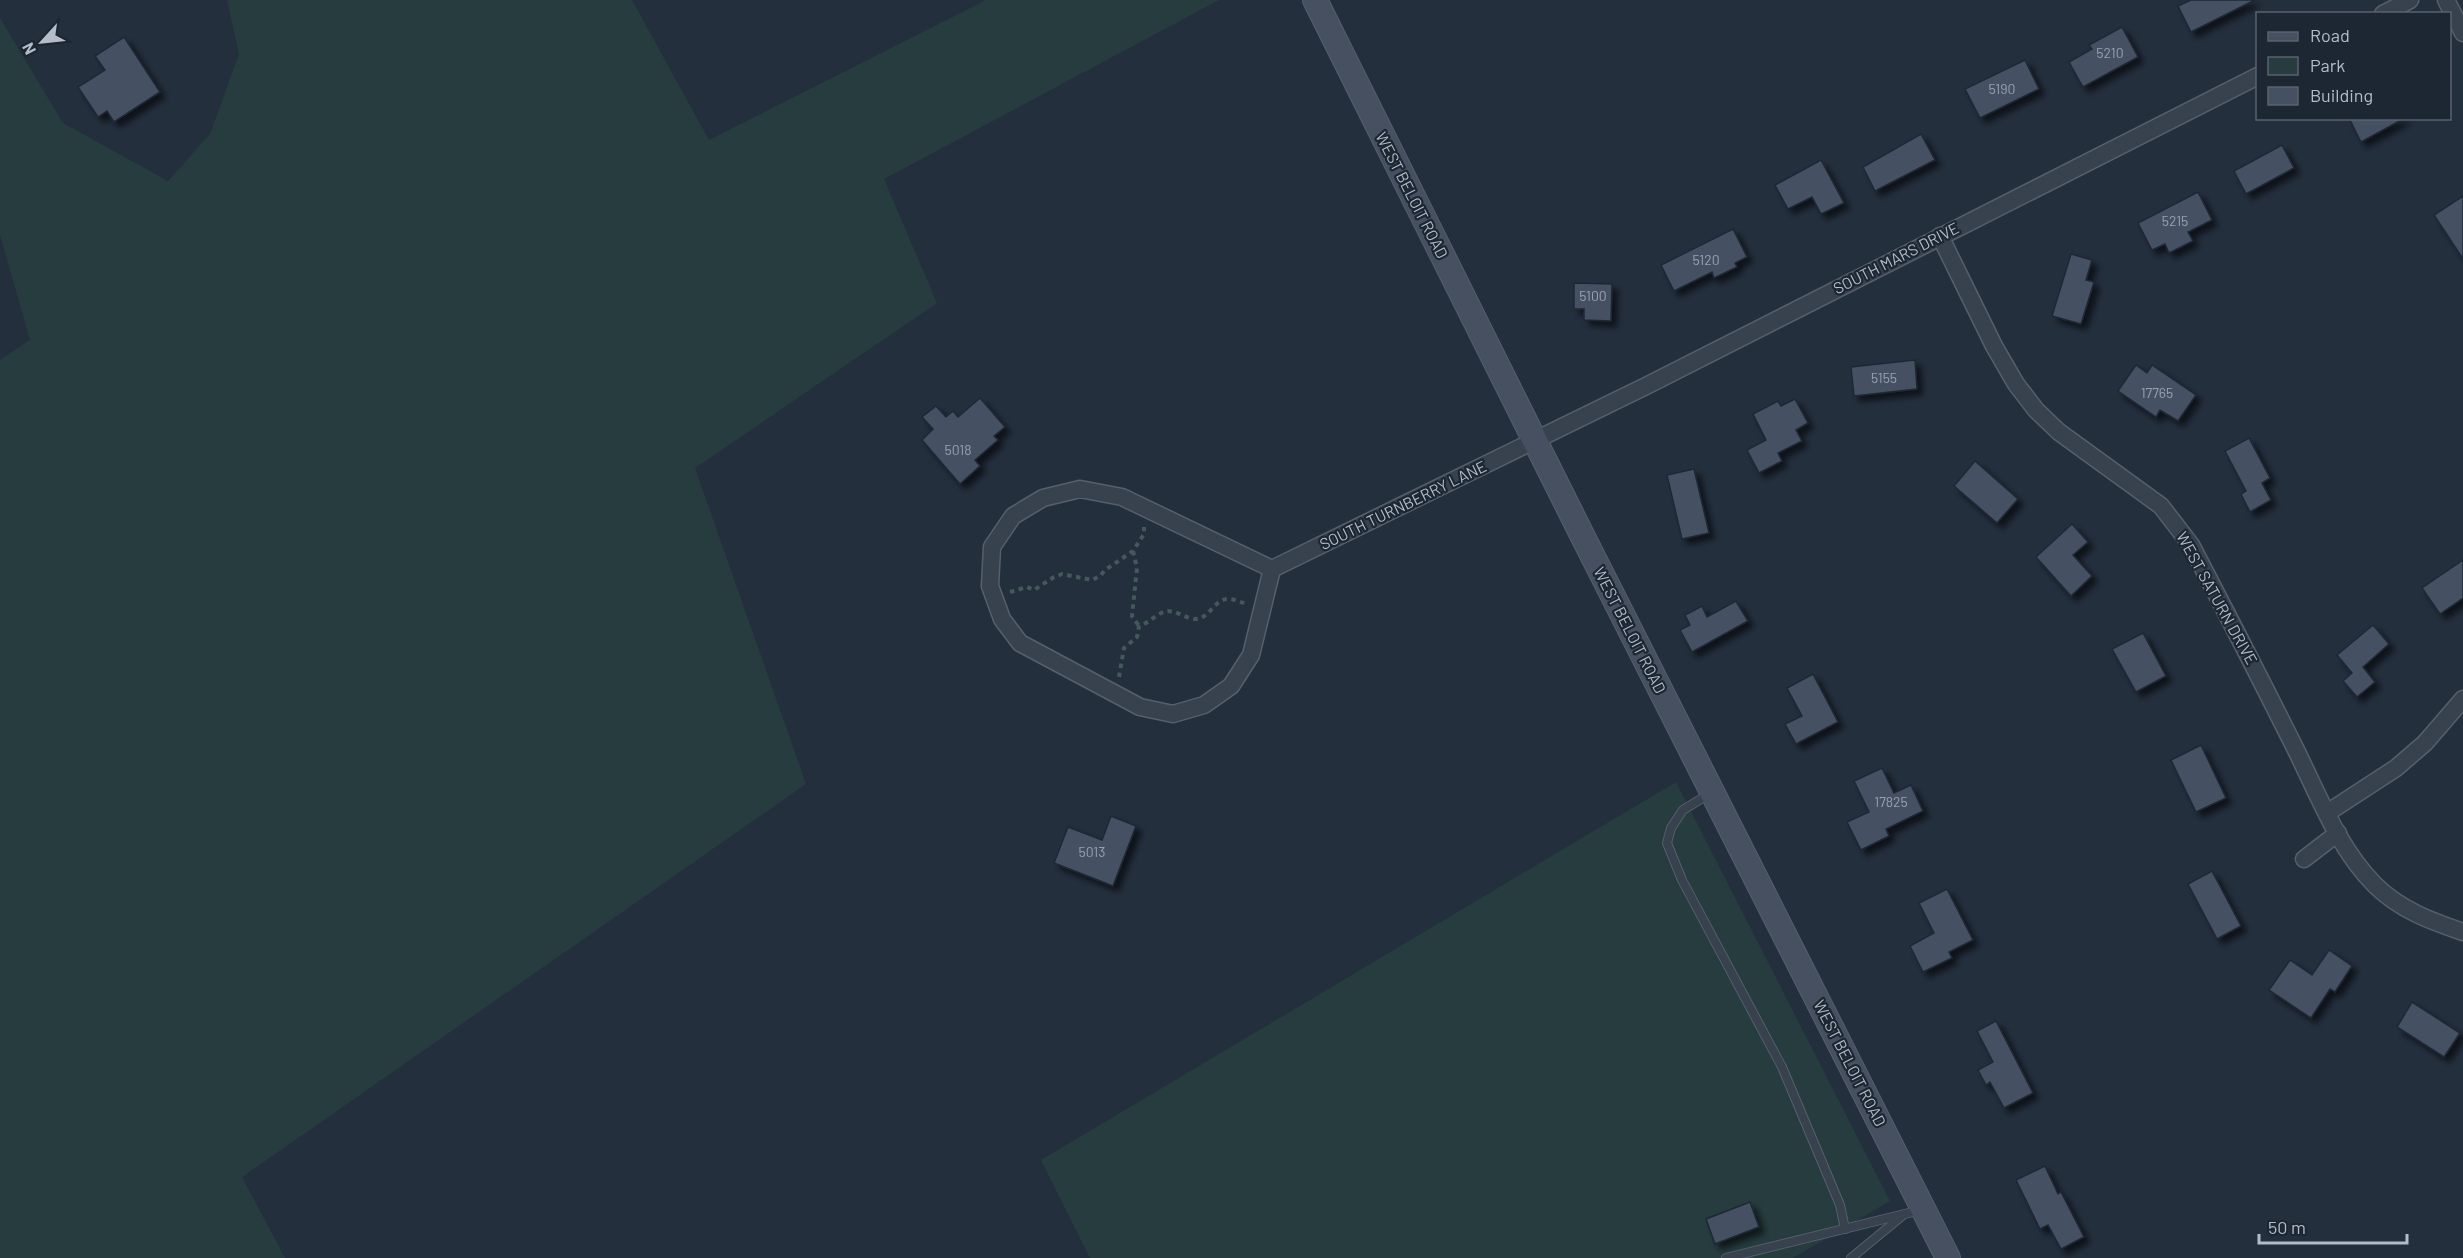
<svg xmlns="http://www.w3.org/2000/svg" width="2463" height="1258" viewBox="0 0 2463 1258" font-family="Barlow,sans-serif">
	<defs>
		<filter id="shadow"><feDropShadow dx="5.5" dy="5.5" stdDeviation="3" flood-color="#0009"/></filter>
	</defs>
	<rect width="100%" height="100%" fill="#242f3e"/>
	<g fill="#263c3f">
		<polygon points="227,0 632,0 709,140 986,0 1219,0 884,179 937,303 695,468 806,784 242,1177 285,1258 0,1258 0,360 30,340 0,235 0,18 63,123 168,181 210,134 239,54"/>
		<polygon points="1676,782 1890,1201 1793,1258 1090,1258 1041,1160"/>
	</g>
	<g fill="#455162" stroke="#1f2835" stroke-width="1.5" filter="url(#shadow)">
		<polygon points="2191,0 2255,0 2191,32 2178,6"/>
		<polygon points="2122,27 2138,57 2083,87 2069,62 2092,49 2089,45"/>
		<polygon points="124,37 160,92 114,122 107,111 98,117 78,87 105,70 95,56"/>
		<polygon points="2025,60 2039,89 1980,118 1965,89"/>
		<polygon points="2349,118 2405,118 2361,142"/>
		<polygon points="1921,134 1935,160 1875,191 1863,167"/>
		<polygon points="2282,145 2294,168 2246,194 2234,171"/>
		<polygon points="1821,160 1844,203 1821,214 1812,197 1788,209 1775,185"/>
		<polygon points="2198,192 2212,220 2188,232 2193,241 2169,253 2165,244 2152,250 2138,223"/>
		<polygon points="2463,196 2463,259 2434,215"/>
		<polygon points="1733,229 1747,257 1735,263 1737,267 1714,278 1712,272 1674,291 1661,265"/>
		<polygon points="2071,254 2092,260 2086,280 2094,282 2081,324 2052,316"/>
		<polygon points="1574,283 1612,284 1611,321 1584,320 1584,309 1574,309"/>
		<polygon points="1915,360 1917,389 1854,396 1851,367"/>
		<polygon points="2136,365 2147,373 2152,365 2196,395 2178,421 2160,410 2156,417 2118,391"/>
		<polygon points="980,398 1005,427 994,436 998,440 975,460 980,466 960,484 922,440 933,429 922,417 936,406 946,417 953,411 958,417"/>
		<polygon points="1795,399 1808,423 1796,430 1802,441 1778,453 1782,461 1759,473 1747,450 1766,440 1753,414 1778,401 1781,406"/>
		<polygon points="2249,438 2270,478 2262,483 2271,500 2250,512 2241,494 2246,491 2225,451"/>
		<polygon points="1975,461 2018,499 1997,523 1954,486"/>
		<polygon points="1694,469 1709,533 1682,539 1667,475"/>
		<polygon points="2072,524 2088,542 2073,555 2092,576 2071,596 2036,557"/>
		<polygon points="2463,560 2463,598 2440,614 2422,588"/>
		<polygon points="1736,601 1748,621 1692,652 1680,630 1690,625 1685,615 1702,606 1707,617"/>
		<polygon points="2373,625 2389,644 2363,667 2375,682 2357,697 2343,681 2352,673 2337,655"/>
		<polygon points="2143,633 2166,676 2136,692 2112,649"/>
		<polygon points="1813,674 1838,722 1796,744 1785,724 1802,716 1787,688"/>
		<polygon points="2201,745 2226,798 2196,812 2171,760"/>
		<polygon points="1882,768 1894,793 1911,785 1923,811 1886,829 1889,836 1861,850 1847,822 1869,812 1854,781"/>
		<polygon points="1111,816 1136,826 1113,886 1054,863 1068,827 1102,840"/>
		<polygon points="2212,871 2241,926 2217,939 2188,884"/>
		<polygon points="1947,889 1973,940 1949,952 1952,958 1923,972 1910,946 1934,933 1919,903"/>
		<polygon points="2329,950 2352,966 2335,992 2330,989 2311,1018 2269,990 2290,960 2312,975"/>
		<polygon points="2412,1002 2460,1033 2444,1057 2397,1027"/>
		<polygon points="1996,1021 2033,1093 2004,1108 1990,1082 1986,1085 1978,1070 1993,1062 1977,1031"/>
		<polygon points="2045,1166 2058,1194 2061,1192 2084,1237 2061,1249 2048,1225 2040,1229 2016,1180"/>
		<polygon points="1750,1202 1759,1227 1715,1244 1706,1219"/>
	</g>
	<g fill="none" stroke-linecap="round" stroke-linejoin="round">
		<g stroke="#565f6c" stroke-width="10">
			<g id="service">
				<polyline points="1709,794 1683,810 1671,828 1667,843 1682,880 1782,1067 1840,1205 1845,1229"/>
				<polyline points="1726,1258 1921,1210"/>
				<polyline points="1851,1258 1902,1216"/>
			</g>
		</g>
		<g stroke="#565f6c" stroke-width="19">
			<g id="minor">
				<polyline points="2446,0 2463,33"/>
				<polyline points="2383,14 2410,0"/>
				<path d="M1940,236L1994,346L2016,384L2036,410L2059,432L2161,506L2191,545C2226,612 2261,680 2295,748C2318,794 2338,848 2375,885C2400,910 2431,921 2463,932"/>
				<polygon points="1080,489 1122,497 1272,569 1251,655 1231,686 1204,705 1173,714 1140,707 1020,643 1002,619 990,586 992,547 1013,516 1043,498"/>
				<polyline points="1272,569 1646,386 2258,76"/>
				<polyline points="2327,813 2396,768 2425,743 2463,699"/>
				<polyline points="2304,859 2338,833"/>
			</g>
		</g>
		<g stroke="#565f6c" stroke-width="26">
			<polyline id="secondary" points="1315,0 1581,533 1948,1258"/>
		</g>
		<g stroke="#44595c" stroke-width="4" stroke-dasharray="4.5 4.5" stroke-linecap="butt">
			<polyline points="1133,551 1137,568 1132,616 1139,626"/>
			<polyline points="1010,592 1027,587 1034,590 1054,577 1062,574 1092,580 1100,576 1105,570 1133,551 1144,534 1144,527"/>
			<path d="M1119,677L1124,648L1137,637L1139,626C1150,623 1159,611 1168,611C1177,611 1187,619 1196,619C1210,618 1214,600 1227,599C1233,598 1240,603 1246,603"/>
		</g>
		<use href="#service" stroke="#38414e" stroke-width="8"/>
		<use href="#minor" stroke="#38414e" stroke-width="16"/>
		<use href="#secondary" stroke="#465061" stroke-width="24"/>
	</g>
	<g text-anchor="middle" stroke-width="4.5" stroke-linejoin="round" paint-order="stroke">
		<g font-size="14" fill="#98a1af">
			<text x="2110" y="58">5210</text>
			<text x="2002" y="94">5190</text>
			<text x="2175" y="226">5215</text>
			<text x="1706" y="265">5120</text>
			<text x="1593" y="301">5100</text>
			<text x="1884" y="383">5155</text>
			<text x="2157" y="398">17765</text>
			<text x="958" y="455">5018</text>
			<text x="1891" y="807">17825</text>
			<text x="1092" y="857">5013</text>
		</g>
		<g font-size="16" fill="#b4bcc9" stroke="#1d2633">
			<text transform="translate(1412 195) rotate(63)" y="6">WEST BELOIT ROAD</text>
			<text transform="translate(1896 258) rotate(-27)" y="6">SOUTH MARS DRIVE</text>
			<text transform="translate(1403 505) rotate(-26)" y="6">SOUTH TURNBERRY LANE</text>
			<text transform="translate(2217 598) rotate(61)" y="6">WEST SATURN DRIVE</text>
			<text transform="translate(1630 630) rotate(63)" y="6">WEST BELOIT ROAD</text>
			<text transform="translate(1850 1063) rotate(63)" y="6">WEST BELOIT ROAD</text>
		</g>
	</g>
	<rect x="2256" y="12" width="195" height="108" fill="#1d2633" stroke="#59626f" stroke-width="1.5"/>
	<rect x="2268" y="32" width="30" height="9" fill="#465061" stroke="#59626f" stroke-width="1.5"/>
	<text x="2310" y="42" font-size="18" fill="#b4bcc9">Road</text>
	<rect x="2268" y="57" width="30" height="18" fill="#263c3f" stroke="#59626f" stroke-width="1.5"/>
	<text x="2310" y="72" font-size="18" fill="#b4bcc9">Park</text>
	<rect x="2268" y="87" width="30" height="18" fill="#455162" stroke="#59626f" stroke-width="1.5"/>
	<text x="2310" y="102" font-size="18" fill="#b4bcc9">Building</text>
	<g transform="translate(42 42) rotate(243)" stroke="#1d2633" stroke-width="4.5" paint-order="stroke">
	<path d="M0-4.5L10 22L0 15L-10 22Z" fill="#b4bcc9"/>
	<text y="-9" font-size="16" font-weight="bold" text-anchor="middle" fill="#b4bcc9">N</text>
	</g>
	<path d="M2259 1234v9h148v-9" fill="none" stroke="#b4bcc9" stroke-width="3"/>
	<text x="2268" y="1234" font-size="18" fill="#b4bcc9" stroke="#1d2633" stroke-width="4.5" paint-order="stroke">50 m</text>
</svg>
